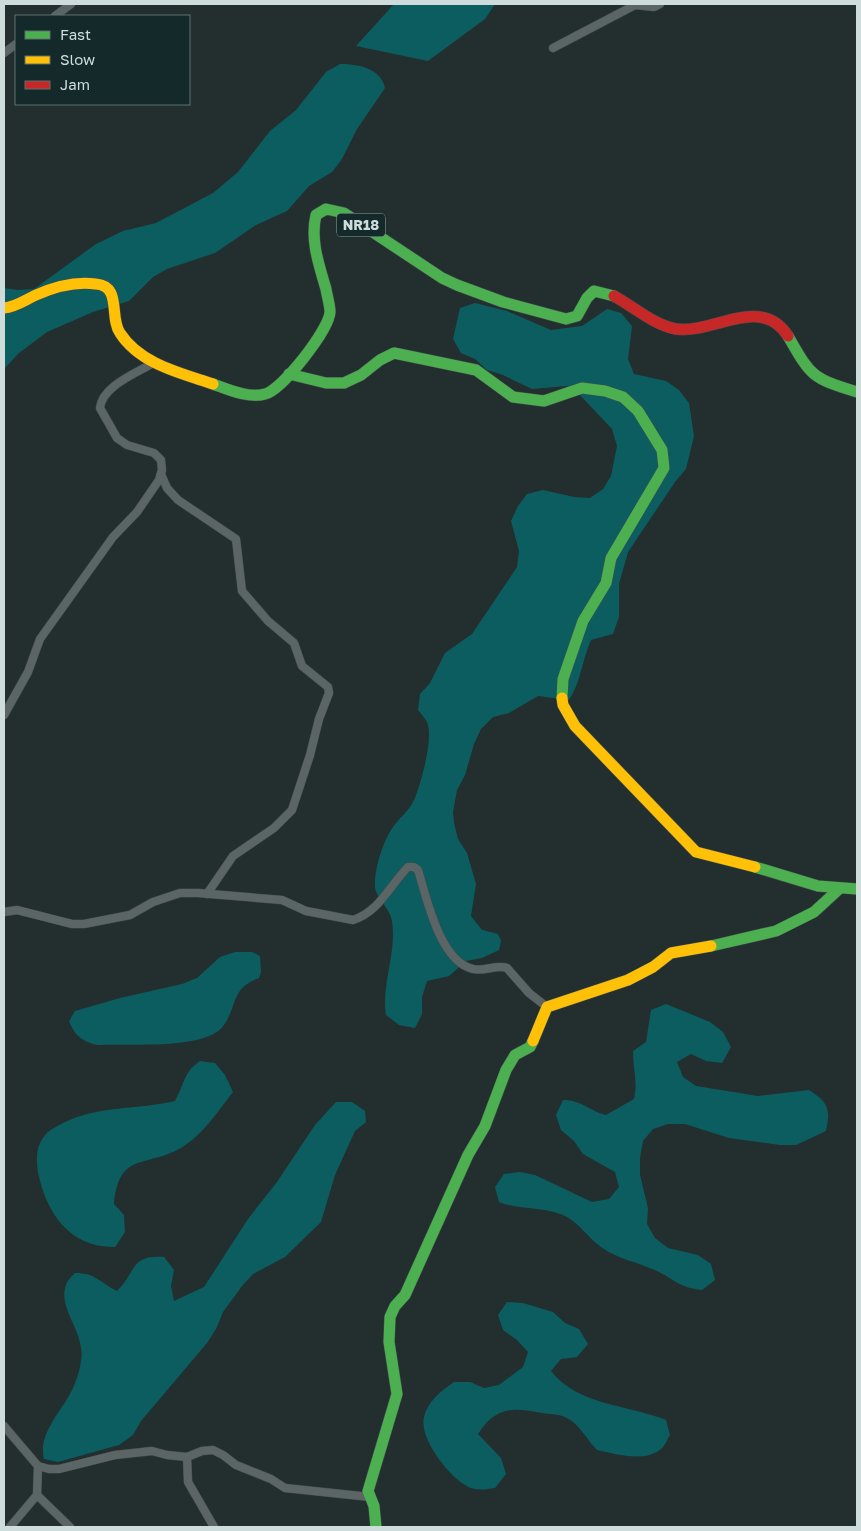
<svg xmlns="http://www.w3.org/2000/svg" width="861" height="1531" viewBox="0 0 861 1531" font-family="'Golos Text',sans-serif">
	<rect width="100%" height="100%" fill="#232f2f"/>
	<g fill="#0c5d60">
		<polygon points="394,4 495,4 485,19 428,61 356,46"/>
		<path d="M340,64C357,64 381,68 385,88L357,129L342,159L332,172L309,186L287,211L256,225L215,253L167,269L153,277L129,301L93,312L47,332L19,353L4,369V288L18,290L34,289L96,244L123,231L156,223L213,193L238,172L270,131L296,110L326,72Z"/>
		<path d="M475,303L507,311L551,330L582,326L607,309L621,313L632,326L628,359L634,374L666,381L679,390L689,403L694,436L686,469L675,482L628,552L619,584V617L613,634L591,640C582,660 581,682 569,700L538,696L509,713L493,717L481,729L474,744L465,775L457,790L453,812L454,823L458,839L467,853L476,884L471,916L482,930L498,934L501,941L499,950L482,958L466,961L449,976L427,981L422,997V1014L415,1028L399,1025L386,1015C381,984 397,953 392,921C390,907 374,897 375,884C375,867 383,841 393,827C400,817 409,811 414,800C421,784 434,737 427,722C425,718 421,714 418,710L420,694L430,683L445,653L472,634L517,567L519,551L511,521L518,506L527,494L543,490L574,497L590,498L603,489L611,476L617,446L612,429L578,393L567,386L532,389L503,375L487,370L475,359L461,353L453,339L460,308Z"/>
		<path d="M235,952H252L260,956L261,972L259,978C231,988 238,1004 224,1025C207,1051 126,1043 97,1045C82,1041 75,1036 69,1021L75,1011L120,998L182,984L197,978L220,957Z"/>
		<path d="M666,1004L710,1022L723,1032L731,1047L722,1063L706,1061L691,1054L677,1062L683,1077L696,1086L758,1096L809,1090C828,1102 831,1109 826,1131L796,1145H780L729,1138L685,1124H668L653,1129L643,1141L640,1158V1175L648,1208L647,1224L655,1238L668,1248L698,1255L711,1264L715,1280L702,1290C677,1287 676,1280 657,1271C638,1262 617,1259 601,1247C587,1237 579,1222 563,1215C543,1207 519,1210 499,1202L495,1187L504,1174L520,1172L535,1175L592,1202L609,1199L619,1187L615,1172L583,1154L574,1141L561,1130L556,1115L563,1100C582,1100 587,1110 606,1115L634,1099C638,1083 633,1069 633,1051L646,1042L651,1010Z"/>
		<path d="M200,1061L215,1063L225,1075L233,1092C218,1111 204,1133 184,1146C149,1169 119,1149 114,1204L124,1215L125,1232L115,1247C70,1248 46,1213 38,1172C36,1157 36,1144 47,1133C51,1129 58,1126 63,1123C99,1105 138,1110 175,1101C185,1083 183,1073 200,1061Z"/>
		<path d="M336,1102H352L365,1111L366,1122L355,1131L335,1175L321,1222L285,1257L253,1274L242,1286L223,1312L216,1329L207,1343L141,1421L133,1435L119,1445L58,1462L44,1459C38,1435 59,1414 70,1394C75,1385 80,1371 81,1361C86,1332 57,1309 66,1285C67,1281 72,1276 75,1273C96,1273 99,1282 117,1291C137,1271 130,1255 164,1257L174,1270L171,1286L174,1301L204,1287L248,1219L277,1182L315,1125Z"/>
		<path d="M507,1302L523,1303L553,1312L565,1323L579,1329L588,1344L577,1357L561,1359L551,1371C577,1405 628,1405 666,1420L670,1435C667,1439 665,1446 661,1449C644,1463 616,1454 597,1450C587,1440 579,1423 565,1417C558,1414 549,1414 542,1413C512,1407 495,1407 478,1434L501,1458L506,1474L495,1488C484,1490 474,1491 465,1485C447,1474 419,1438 424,1417C428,1401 441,1391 454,1382H470L484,1388L499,1385L523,1367L528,1352L517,1340L503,1330L498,1315Z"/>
	</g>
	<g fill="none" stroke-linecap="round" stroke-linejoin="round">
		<g stroke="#424d4e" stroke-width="9">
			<g id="street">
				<polyline points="55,16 71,4"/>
				<polyline points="553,48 635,5 654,7 660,4"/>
				<polyline points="4,53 16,44"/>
				<polyline points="161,474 167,488 178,500 236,539 242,591 268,621 294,643 302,666 328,687 329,693 319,719 310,755 292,810 274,828 233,856 207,894"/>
				<path d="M4,715L28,672L40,639L113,537L137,512L159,480L162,470L161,460L154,453L127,445L117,438L100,408C102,386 137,373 153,363"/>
				<path d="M4,912L17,910L72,924H84L130,915L153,902L180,893H198L282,900L306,911L353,920C379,912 390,885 408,867H414L418,870C427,899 440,962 473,969C484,972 497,964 507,968L529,993L547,1007"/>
				<polyline points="4,1426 38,1466 49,1469 59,1469 115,1455 152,1451 167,1455 187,1457 202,1451 213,1450 223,1455 236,1465 271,1479 285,1488 370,1497"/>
				<polyline points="187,1457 188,1482 214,1527"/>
				<polyline points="37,1495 70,1527"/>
				<polyline points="10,1527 37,1495 38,1466"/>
			</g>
		</g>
		<g stroke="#424d4e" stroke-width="12">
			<g id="fast">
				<path d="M788,336C811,376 811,378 857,392"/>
				<polyline points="289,374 326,383 344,383 361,375 380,360 394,353 476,370 513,397 544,401 582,388 605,391 623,397 638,411 662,450 664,468 611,558 606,583 583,621 563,679 562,698"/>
				<path d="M213,384C227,389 249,399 265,394C282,390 329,330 330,312C330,305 327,296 326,289C319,265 310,240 316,215L326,209L344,213L442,278L457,285L503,302L566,319L577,316L587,298L594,291L614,296"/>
				<polyline points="755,867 818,886 857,889"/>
				<polyline points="711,946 776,931 814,912 839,889"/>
				<polyline points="376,1527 374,1506 368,1491 397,1394 389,1342 390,1317 395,1306 405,1295 468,1155 485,1126 506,1070 515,1055 530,1047 533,1041"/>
			</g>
		</g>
		<g stroke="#424d4e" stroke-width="12">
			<g id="slow">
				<path d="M4,308C16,307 25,300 36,295C54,287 75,281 96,284C122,286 109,317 120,333C140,364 180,373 213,384"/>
				<polyline points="562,698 563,705 575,726 696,852 755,867"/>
				<polyline points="533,1041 547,1007 628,980 653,967 671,953 711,946"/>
			</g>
		</g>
		<g stroke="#424d4e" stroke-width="12">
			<path id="jam" d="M614,296C634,307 654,325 676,329C714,334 761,294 788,336"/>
		</g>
		<use href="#street" stroke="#5b6566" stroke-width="8"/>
		<use href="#fast" stroke="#4caf50" stroke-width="11"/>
		<use href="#slow" stroke="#ffc107" stroke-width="11"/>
		<use href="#jam" stroke="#c62828" stroke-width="11"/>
	</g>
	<g text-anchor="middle" stroke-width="5" stroke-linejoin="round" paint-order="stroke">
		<rect fill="#13292a" stroke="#96a6a7" stroke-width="1" x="337" y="213.5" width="48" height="23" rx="4"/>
		<g font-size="14" font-weight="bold" fill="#cedcdc">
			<text x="361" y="230">NR18</text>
		</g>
	</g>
	<rect width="861" height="1531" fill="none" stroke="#cedcdc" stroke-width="10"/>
	<rect x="15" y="15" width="175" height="90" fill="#13292a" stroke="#5e7171"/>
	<rect x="25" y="31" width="25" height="8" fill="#4caf50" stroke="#5e7171"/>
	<text x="60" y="40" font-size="15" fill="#cedcdc">Fast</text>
	<rect x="25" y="56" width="25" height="8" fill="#ffc107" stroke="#5e7171"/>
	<text x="60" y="65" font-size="15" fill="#cedcdc">Slow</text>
	<rect x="25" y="81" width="25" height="8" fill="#c62828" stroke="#5e7171"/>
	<text x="60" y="90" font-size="15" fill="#cedcdc">Jam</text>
</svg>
